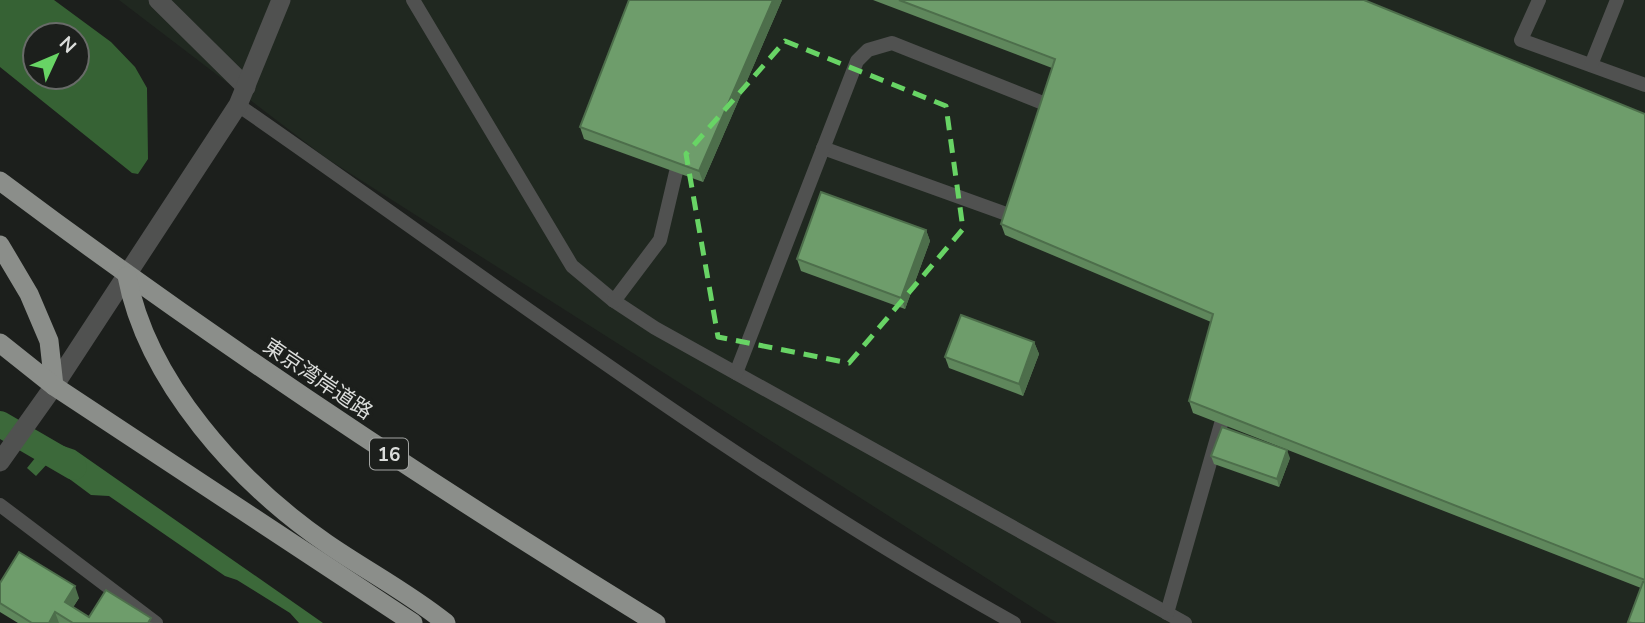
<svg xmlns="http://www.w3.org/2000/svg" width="1645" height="623" viewBox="0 0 1645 623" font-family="'Nunito Sans','Noto Sans JP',sans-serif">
	<rect width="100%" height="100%" fill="#1c1f1c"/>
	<polygon fill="#202820" points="119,0 1645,0 1645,623 1057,623 326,158"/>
	<path fill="#366234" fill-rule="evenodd" d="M0,0H54L111,42L135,67L147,88L148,159L138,174L132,173L0,67ZM35,35H77V77H35Z"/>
	<polygon fill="#3c693a" points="49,441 75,450 323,623 299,623 290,613 237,580 225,576 109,496 91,495 48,463 36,476 27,468"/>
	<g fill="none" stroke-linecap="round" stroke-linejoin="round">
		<polyline stroke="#3c693a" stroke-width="26" points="0,424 74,467"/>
		<g stroke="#505150" stroke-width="14">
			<polyline points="413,0 572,266 614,301 655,328 1185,623"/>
			<polyline points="1539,0 1521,40 1645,85"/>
			<polyline points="1591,65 1617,0"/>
			<path d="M238,105C493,282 742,472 1014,623"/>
			<polyline points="823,148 1012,216"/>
			<polyline points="614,301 660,240 676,172"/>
			<polyline points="736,373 857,61 868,50 892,43 1048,105"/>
			<polyline points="0,505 156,623"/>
			<polyline points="1167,613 1221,424"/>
		</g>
		<g stroke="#505150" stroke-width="19">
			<polyline points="158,0 246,87"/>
			<polyline points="0,462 54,386 238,105 281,0"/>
		</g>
		<g stroke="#8b8e8a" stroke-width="19">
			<path d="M0,181C211,339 431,485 656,623"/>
			<polyline points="0,245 29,294 49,341 54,386"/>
			<path d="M127,276C147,382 239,483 326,543C365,570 409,593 446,623"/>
			<polyline points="0,343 54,386 413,623"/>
		</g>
	</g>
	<g fill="#5f875c">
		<polygon points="782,0 703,182 584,139 580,127"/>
		<polygon points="873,0 1364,0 1645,114 1645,623 1629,623 1628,622 1641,588 1193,413 1189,401 1211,322 1005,235 1001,224 1052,68"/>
		<polygon points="926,230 930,241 905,309 801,271 797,259"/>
		<polygon points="1034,342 1039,354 1023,396 949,368 945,357"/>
		<polygon points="1211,456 1290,458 1279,487 1214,464"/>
		<polygon points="0,583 79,598 73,607 89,617 153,623 18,623 0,612"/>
	</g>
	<g fill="#4d6e4b">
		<polygon points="773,0 782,0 703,182 699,171"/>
		<polygon points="926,230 930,241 905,309 901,298"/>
		<polygon points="1034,342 1039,354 1023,396 1019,384"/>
		<polygon points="1287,450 1290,458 1279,487 1277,479"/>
		<polygon points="75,586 79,598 69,614 65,602"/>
		<polygon points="55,612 59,623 49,623"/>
	</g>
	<g fill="#6e9d6b" stroke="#4d6e4b" stroke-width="2">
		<polygon points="629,0 773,0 699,171 580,127"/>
		<polygon points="899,0 1364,0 1645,114 1645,580 1189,401 1213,314 1001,224 1055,59"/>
		<polygon points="821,192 926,230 901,298 797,259"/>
		<polygon points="961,315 1034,342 1019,384 945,357"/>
		<polygon points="1222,427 1287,450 1277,479 1211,456"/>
		<polygon points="19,552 75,586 65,602 89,617 106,590 151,618 148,623 73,623 55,612 49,623 32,623 0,603 0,583"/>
		<polygon points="1643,582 1645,582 1645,623 1632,623 1628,622"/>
	</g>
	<path fill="none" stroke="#68d465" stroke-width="5" stroke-dasharray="14 9" stroke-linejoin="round" d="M785,41L946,106L963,229L849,363L718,337L686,154Z"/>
	<g text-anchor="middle" stroke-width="7" stroke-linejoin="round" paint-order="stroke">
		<rect fill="#1c1f1c" stroke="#a2a4a2" stroke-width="2" x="370" y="438.5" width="38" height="31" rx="5"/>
		<g font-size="19" font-weight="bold" fill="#dbdddb">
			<text x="389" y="461">16</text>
		</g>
		<g font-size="21" fill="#dbdddb" stroke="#1c1f1c">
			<text transform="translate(318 379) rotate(34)" y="7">東京湾岸道路</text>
		</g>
	</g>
	<g transform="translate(56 56) rotate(46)"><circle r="33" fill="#1c1f1c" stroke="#686b68" stroke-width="2"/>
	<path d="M0-5L12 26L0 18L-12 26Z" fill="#68d465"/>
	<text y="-10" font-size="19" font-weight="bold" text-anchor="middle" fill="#dbdddb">N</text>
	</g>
</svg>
